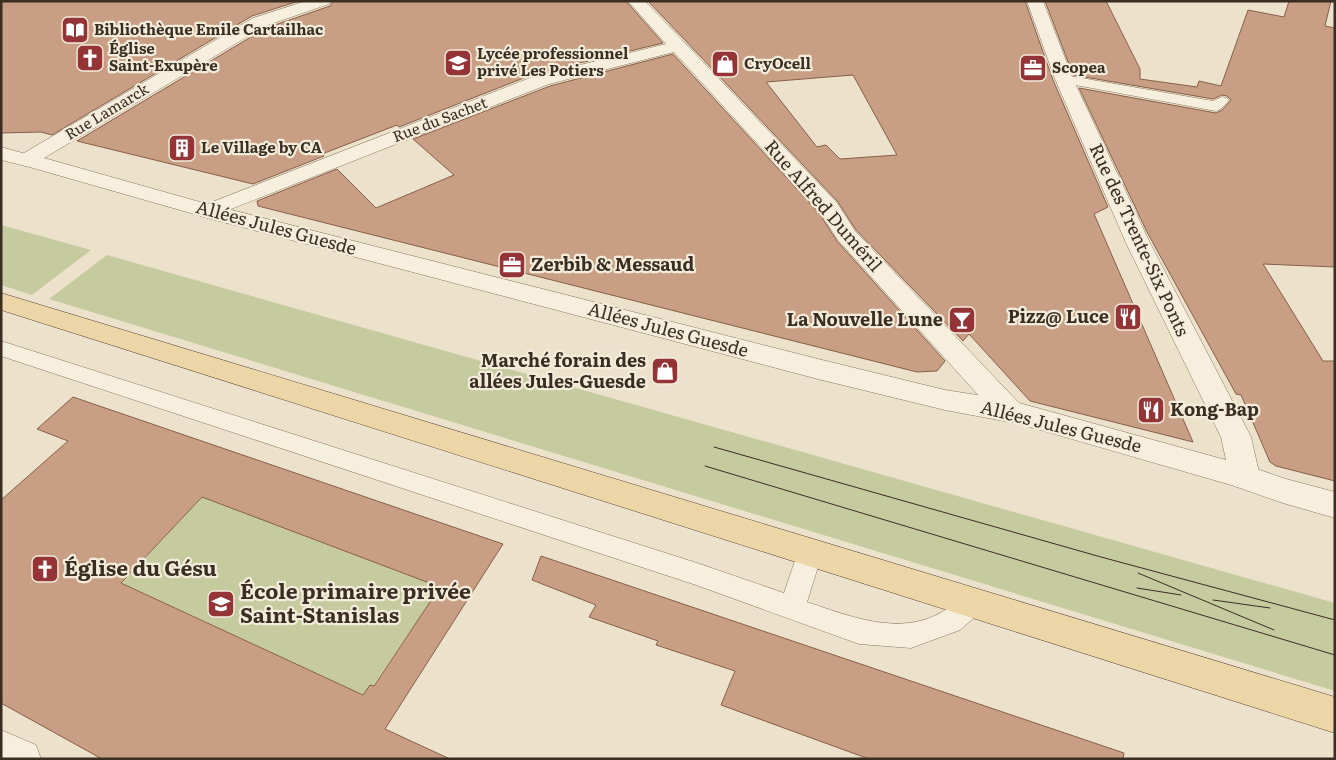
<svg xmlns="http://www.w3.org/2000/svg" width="1336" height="760" viewBox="0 0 1336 760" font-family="Literata,serif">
	<rect width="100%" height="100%" fill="#ece2cb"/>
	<g fill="#c6ca9f">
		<polygon points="1,225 91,250 32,295 1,285"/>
		<polygon points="107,255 1335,603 1335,691 49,299"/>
		<polygon points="202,497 440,587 366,696 122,583"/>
	</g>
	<g fill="#c89f84" stroke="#865f48" fill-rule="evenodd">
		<polygon points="1,1 299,1 252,16 52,135 41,132 1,133"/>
		<polygon points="333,1 626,1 663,43 534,74 399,127 397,125 322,154 324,156 253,184 77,141 266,28 330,6"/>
		<path d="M648,1H1025L1053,80L1108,207L1094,214L1193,442L1030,401L969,334L963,341L856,230L838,202ZM853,75L897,155L840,159L826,145L817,147L766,82Z"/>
		<polygon points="1045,1 1106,1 1140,69 1140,79 1197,87 1199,81 1221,86 1248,10 1284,17 1289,1 1331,1 1325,26 1335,28 1335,267 1263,264 1323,361 1335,361 1335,481 1276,466 1270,462 1241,395 1236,394 1147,232 1079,88 1216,113 1222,110 1231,100 1227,96 1222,95 1213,99 1073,75"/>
		<polygon points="673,54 819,213 837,241 945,361 937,371 917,372 258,206 257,201 337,169 376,208 454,175 413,139 550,86"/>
		<path d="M73,397L503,544L385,729L450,759H102L1,703V500L68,441L37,429ZM202,497L440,587L374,686L370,685L363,695L121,583Z"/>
		<polygon points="541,556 1124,753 1123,759 869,759 721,705 735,671 656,645 658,641 589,617 596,605 532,580"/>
	</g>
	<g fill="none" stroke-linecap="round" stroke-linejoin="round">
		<g stroke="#897560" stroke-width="1">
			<g id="service">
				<polygon points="1064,75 1213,101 1222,97 1227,98 1229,101 1221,109 1216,111 1059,82 1057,79 1059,76"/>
				<path d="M1,341L697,563L784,593L801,543L810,540L819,543L823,551L807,602C849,616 900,637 942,612C954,605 961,595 974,590L983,594L987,602L983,610L960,630L911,648L859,644L696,585L1,356Z"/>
			</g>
		</g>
		<g stroke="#897560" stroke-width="1">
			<g id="pedestrian">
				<polygon points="1,147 33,156 37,160 33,164 26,166 1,160"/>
				<polygon points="208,204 818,359 945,390 1009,400 1019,404 1023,411 1019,418 1009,422 945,410 818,379 200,216 197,211 200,206"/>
				<polygon points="1245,465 1286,479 1335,492 1335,518 1283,503 1234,486 1230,477 1234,468"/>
			</g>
		</g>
		<g stroke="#897560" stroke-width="1">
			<g id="minor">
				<polygon points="306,1 331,1 329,4 265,26 44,158 207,204 535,76 666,44 628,1 645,1 837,203 855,231 1019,403 1226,460 1221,437 1126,243 1055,79 1027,1 1043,1 1073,79 1150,243 1251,437 1260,477 1256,486 1245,489 999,418 838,240 820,212 674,52 549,84 208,218 19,164 15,160 19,156 253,18"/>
				<polygon points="1,730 36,745 41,759 1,759"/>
			</g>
		</g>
		<g stroke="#574334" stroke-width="1">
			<polygon id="primary" points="1,293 1335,697 1335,733 1,310"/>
		</g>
		<use href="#service" fill="#f7efde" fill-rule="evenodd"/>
		<use href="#pedestrian" fill="#f7efde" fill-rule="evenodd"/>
		<use href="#minor" fill="#f7efde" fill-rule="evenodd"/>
		<use href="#primary" fill="#ecd5a7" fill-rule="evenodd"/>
		<g stroke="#3a2d22" stroke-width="1">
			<polyline points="714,447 1101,557 1335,620"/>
			<polyline points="705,466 1335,655"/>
			<polyline points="1138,573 1274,630"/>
			<polyline points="1137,588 1181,595"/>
			<polyline points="1213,600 1270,608"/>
		</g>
	</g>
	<defs>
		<g id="library-square" transform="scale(1.4375)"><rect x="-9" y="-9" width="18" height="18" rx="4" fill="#943437" stroke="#f4ecdb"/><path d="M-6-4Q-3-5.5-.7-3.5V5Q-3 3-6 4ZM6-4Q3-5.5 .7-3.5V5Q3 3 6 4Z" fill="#fff"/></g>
		<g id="church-square" transform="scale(1.4375)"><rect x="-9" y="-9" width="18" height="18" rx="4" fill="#943437" stroke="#f4ecdb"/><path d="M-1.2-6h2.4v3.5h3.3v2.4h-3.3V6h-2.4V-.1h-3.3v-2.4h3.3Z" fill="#fff"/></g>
		<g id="school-square" transform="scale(1.4375)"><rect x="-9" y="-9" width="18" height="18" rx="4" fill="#943437" stroke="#f4ecdb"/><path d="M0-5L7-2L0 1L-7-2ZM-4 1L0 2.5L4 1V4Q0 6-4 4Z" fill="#fff"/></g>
		<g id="shop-square" transform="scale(1.4375)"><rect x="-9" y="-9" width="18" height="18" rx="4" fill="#943437" stroke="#f4ecdb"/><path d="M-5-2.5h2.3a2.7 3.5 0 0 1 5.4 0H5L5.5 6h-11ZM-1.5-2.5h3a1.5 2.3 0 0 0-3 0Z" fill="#fff"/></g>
		<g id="office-square" transform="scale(1.4375)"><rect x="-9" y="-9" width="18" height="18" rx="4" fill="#943437" stroke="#f4ecdb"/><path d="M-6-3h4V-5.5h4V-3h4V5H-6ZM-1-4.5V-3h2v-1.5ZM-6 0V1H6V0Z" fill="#fff"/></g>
		<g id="building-square" transform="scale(1.4375)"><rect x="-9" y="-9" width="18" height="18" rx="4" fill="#943437" stroke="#f4ecdb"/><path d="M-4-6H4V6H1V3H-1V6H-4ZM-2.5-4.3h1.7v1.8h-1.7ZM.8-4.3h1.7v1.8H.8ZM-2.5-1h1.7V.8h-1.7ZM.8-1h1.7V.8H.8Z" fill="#fff"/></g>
		<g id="restaurant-square" transform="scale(1.4375)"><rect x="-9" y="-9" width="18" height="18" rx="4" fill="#943437" stroke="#f4ecdb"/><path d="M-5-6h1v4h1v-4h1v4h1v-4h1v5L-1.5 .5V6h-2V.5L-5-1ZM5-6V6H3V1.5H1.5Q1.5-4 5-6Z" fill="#fff"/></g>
		<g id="bar-square" transform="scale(1.4375)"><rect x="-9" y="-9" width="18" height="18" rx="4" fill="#943437" stroke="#f4ecdb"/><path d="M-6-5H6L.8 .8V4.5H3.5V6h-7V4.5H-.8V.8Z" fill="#fff"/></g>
	</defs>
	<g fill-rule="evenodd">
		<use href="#library-square" x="75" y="30"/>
		<use href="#church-square" x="90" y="58"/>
		<use href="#school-square" x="458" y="63"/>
		<use href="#shop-square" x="725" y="64"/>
		<use href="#office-square" x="1033" y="68"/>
		<use href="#building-square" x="182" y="148"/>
		<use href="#office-square" x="512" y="265"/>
		<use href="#restaurant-square" x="1128" y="317"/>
		<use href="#bar-square" x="962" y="320"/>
		<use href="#shop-square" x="665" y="371"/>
		<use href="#restaurant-square" x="1151" y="410"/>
		<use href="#church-square" x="45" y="569"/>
		<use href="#school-square" x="221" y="604"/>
	</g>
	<g text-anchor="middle" stroke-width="4.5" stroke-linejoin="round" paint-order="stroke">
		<g font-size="15" font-weight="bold" fill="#3a2d22" stroke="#f4ecdb" text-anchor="start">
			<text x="94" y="35">Bibliothèque Emile Cartailhac</text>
			<text x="109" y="54">Église<tspan x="109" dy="17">Saint-Exupère</tspan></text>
			<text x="477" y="59">Lycée professionnel<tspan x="477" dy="17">privé Les Potiers</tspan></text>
			<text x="744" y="69">CryOcell</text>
			<text x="1052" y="73">Scopea</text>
			<text x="201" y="153">Le Village by CA</text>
		</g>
		<g font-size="15" fill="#3a2d22" stroke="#f4ecdb">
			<text transform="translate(107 112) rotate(-31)" y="5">Rue Lamarck</text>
			<text transform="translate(440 120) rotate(-21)" y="5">Rue du Sachet</text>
		</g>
		<g font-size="18" fill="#3a2d22" stroke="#f4ecdb">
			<text transform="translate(823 206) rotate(49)" y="6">Rue Alfred Duméril</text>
			<text transform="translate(276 228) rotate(15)" y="6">Allées Jules Guesde</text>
			<text transform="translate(1139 240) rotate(65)" y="6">Rue des Trente-Six Ponts</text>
			<text transform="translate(668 330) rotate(15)" y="6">Allées Jules Guesde</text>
			<text transform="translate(1061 427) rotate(14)" y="6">Allées Jules Guesde</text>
		</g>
		<g font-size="18" font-weight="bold" fill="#3a2d22" stroke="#f4ecdb" text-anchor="end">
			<text x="531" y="271" text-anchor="start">Zerbib &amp; Messaud</text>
			<text x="1109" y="323">Pizz@ Luce</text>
			<text x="943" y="326">La Nouvelle Lune</text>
			<text x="646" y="367">Marché forain des<tspan x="646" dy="21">allées Jules-Guesde</tspan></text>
			<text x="1170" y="416" text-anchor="start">Kong-Bap</text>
		</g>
		<g font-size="21" font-weight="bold" fill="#3a2d22" stroke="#f4ecdb" text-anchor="start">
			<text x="64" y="576">Église du Gésu</text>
			<text x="240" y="599">École primaire privée<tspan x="240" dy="24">Saint-Stanislas</tspan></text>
		</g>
	</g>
	<rect width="1336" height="760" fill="none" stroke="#3a2d22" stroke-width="5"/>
</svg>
